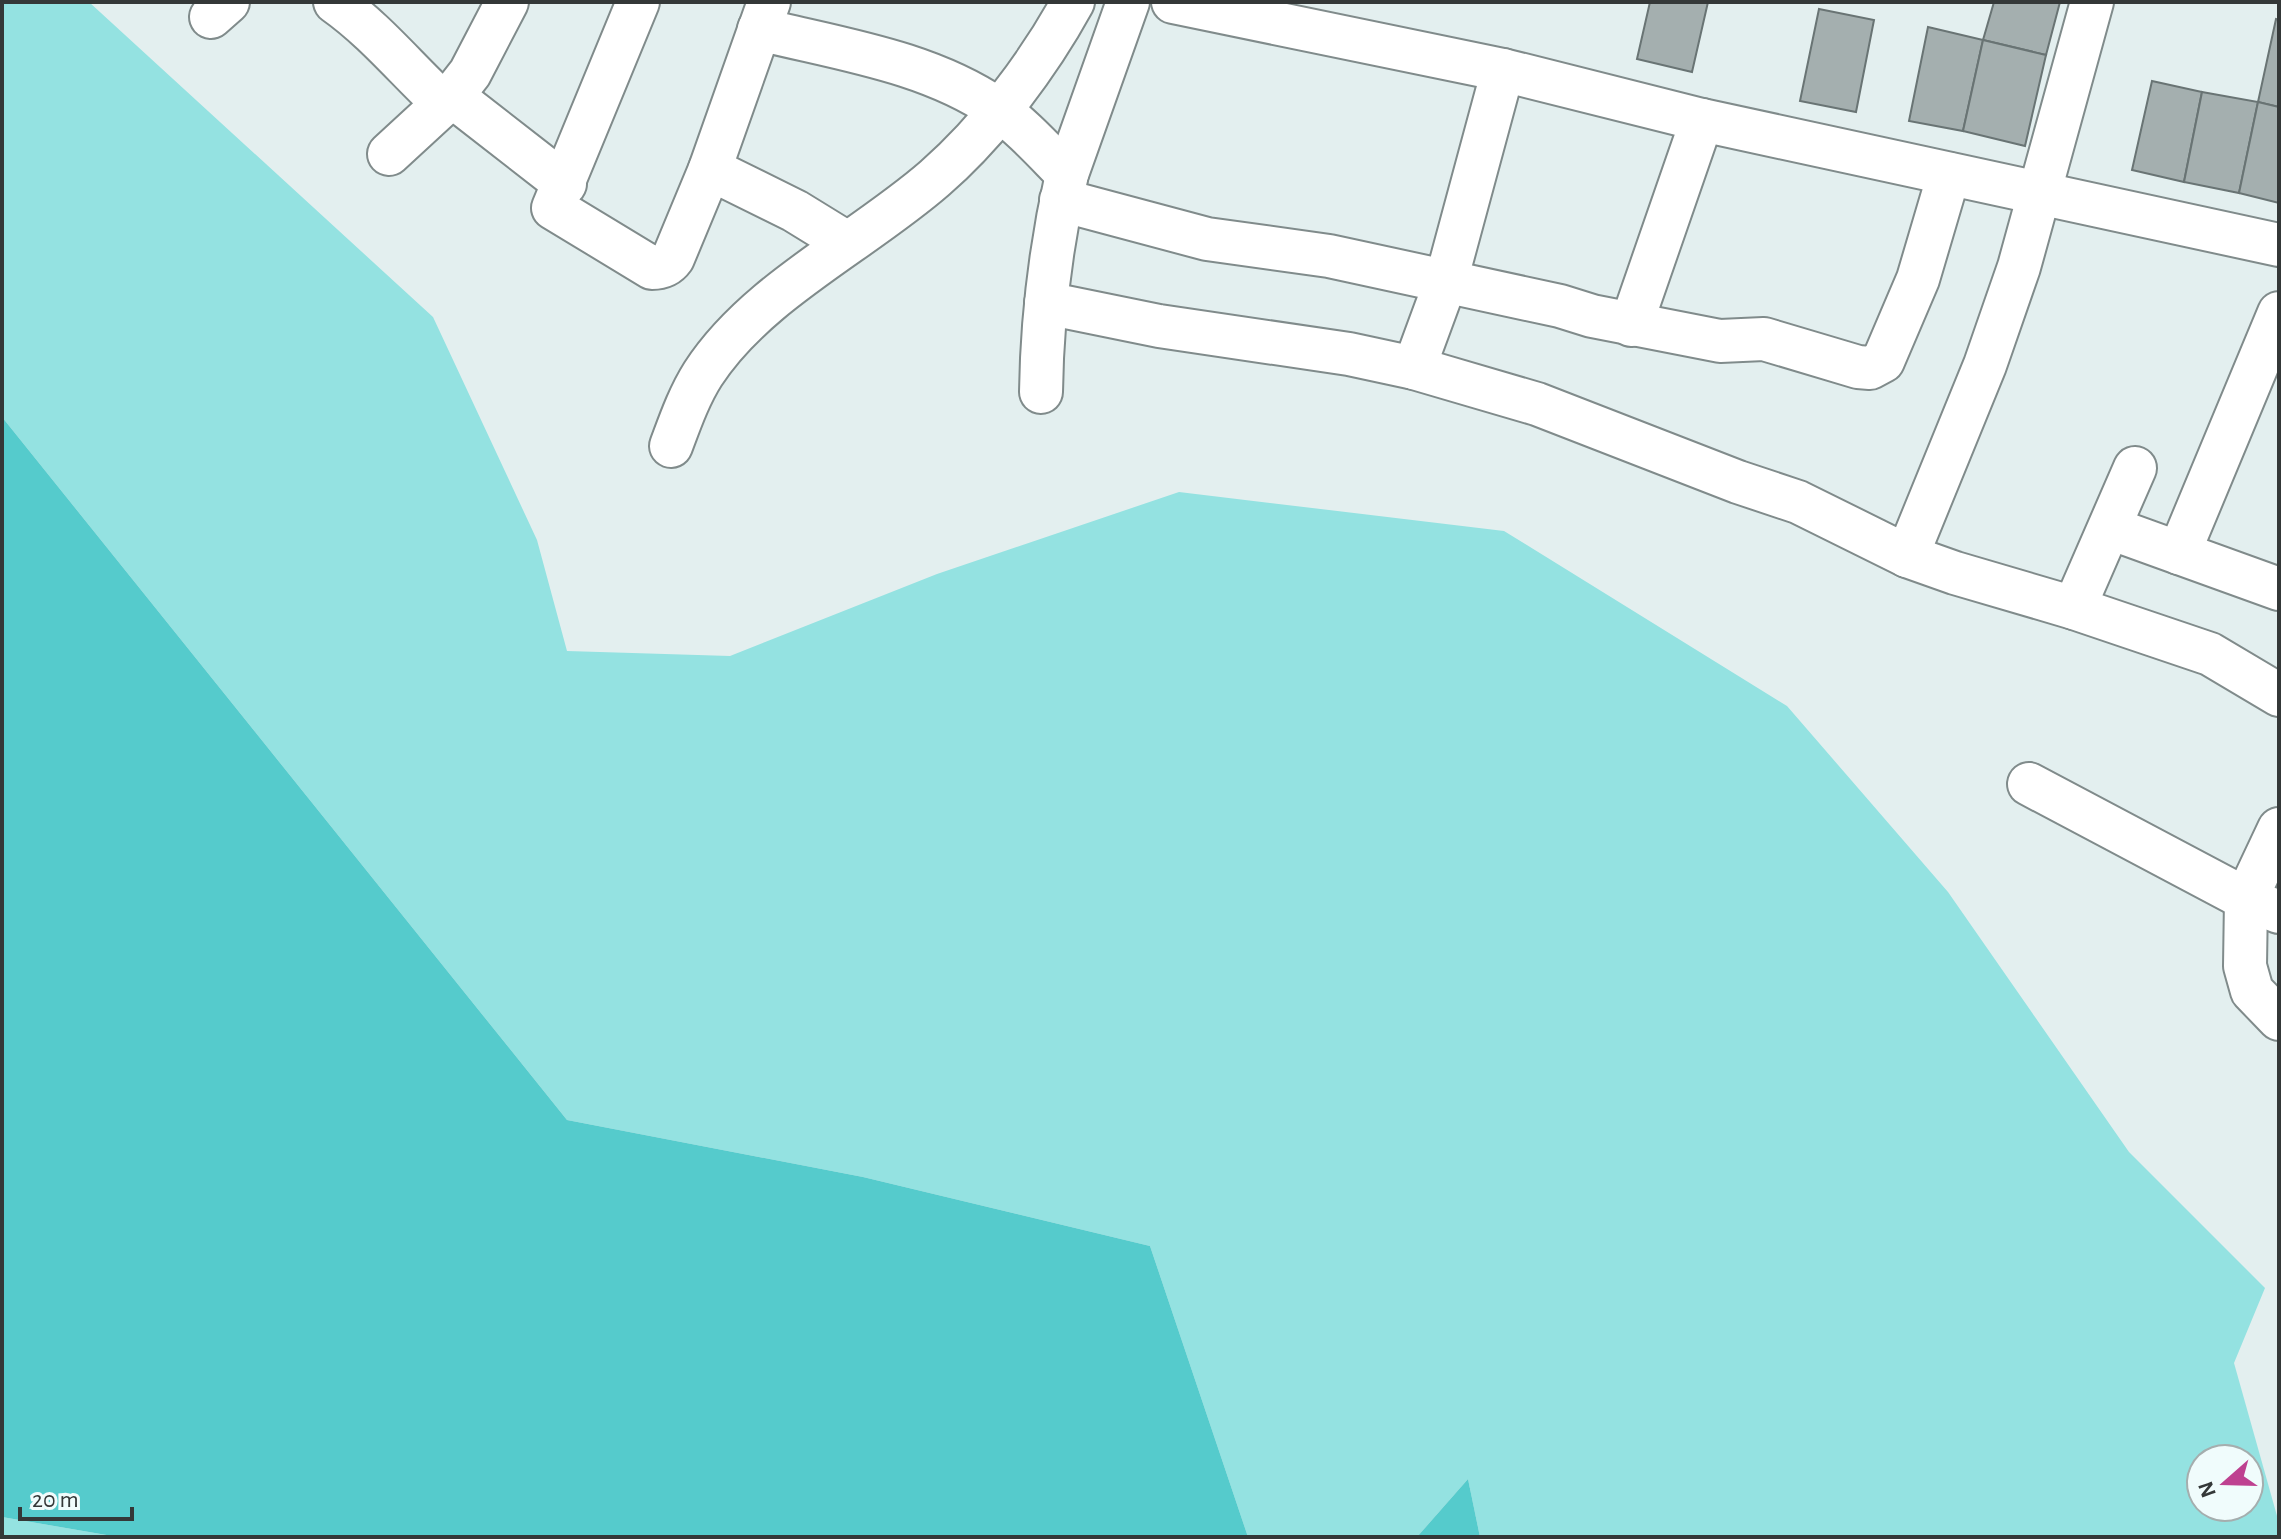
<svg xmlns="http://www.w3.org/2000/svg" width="2281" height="1539" viewBox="0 0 2281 1539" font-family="'Alegreya Sans',sans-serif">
	<rect width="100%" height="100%" fill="#e3efef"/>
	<g fill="#94e2e1" fill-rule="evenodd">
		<path d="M2,2H89L433,317L537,540L567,651L730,656L937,574L1179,492L1504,531L1787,706L1948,892L2129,1152L2265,1288L2234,1363L2279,1523V1537H1480L1468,1479L1417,1537H1248L1150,1246L863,1177L567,1120L2,417ZM2201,1459H2249V1507H2201Z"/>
		<polygon points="2,1517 118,1537 2,1537"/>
	</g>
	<g fill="#55cbcc">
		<polygon points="2,417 567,1120 863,1177 1150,1246 1248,1537 118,1537 2,1517"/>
		<polygon points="1468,1479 1480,1537 1417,1537"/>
	</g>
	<g fill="#a4afaf" stroke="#697474" stroke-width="2">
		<polygon points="1650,2 1708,2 1692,72 1637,59"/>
		<polygon points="1994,2 2060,2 2046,55 1983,40"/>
		<polygon points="1819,9 1874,20 1856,112 1800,101"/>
		<polygon points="2276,19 2279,20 2279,107 2258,102"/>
		<polygon points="1928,27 1983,40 1963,131 1909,121"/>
		<polygon points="1983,40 2046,55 2025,146 1963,131"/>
		<polygon points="2152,81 2202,92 2184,182 2132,170"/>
		<polygon points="2202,92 2258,102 2239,193 2184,182"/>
		<polygon points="2258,102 2279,107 2279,203 2239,193"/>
	</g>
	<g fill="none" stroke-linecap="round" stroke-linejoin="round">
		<g stroke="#808b8b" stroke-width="46">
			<g id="street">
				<path d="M335,2C376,31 407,70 444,104"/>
				<path d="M638,2L553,208L652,268C661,268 668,265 673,258L710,169L769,2"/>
				<polyline points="1173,2 1503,70 1702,120 2279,245"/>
				<polyline points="211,17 228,2"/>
				<path d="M759,29C839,49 927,61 996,108C1022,126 1045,152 1067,174"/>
				<polyline points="452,96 565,184"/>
				<polyline points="389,154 452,96 470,73 507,2"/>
				<polyline points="710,169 795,211 847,243"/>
				<polyline points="1061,200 1207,239 1329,256 1560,306 1592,316 1720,341 1764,339 1858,367 1870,368 1883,361 1918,279 1949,174"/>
				<polyline points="1046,303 1159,326 1349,354 1414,368 1537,404 1738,482 1798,502 1907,556 1955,573 2074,608 2210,654 2279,695"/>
				<polyline points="1631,325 1702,120"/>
				<polyline points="1414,368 1446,281 1503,70"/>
				<path d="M1041,392C1042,319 1051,245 1067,174L1128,2"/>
				<path d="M671,446C680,422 689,396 703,374C756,292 862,242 935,178C989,131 1039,64 1073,2"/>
				<polyline points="2110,528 2279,589"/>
				<polyline points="2179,553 2279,313"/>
				<polyline points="1907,556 1985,365 2019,267 2092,2"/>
				<polyline points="2074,608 2135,468"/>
				<polyline points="2029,784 2246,899 2279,912"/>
				<polyline points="2279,829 2246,899 2245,966 2252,991 2279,1019"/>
			</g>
		</g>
		<use href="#street" stroke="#fff" stroke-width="42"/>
	</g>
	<rect width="2281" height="1539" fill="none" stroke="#343838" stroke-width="8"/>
	<g transform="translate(2225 1483) rotate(250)"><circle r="38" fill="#f0fcfc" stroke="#a5aeae" stroke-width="2"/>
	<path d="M0-6L14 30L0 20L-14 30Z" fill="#be4190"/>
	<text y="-12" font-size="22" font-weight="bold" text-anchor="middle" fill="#343838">N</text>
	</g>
	<path d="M20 1507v12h112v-12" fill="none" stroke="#343838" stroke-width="4"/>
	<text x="32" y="1507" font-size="24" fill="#343838" stroke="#f0fcfc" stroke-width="6" paint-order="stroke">20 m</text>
</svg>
